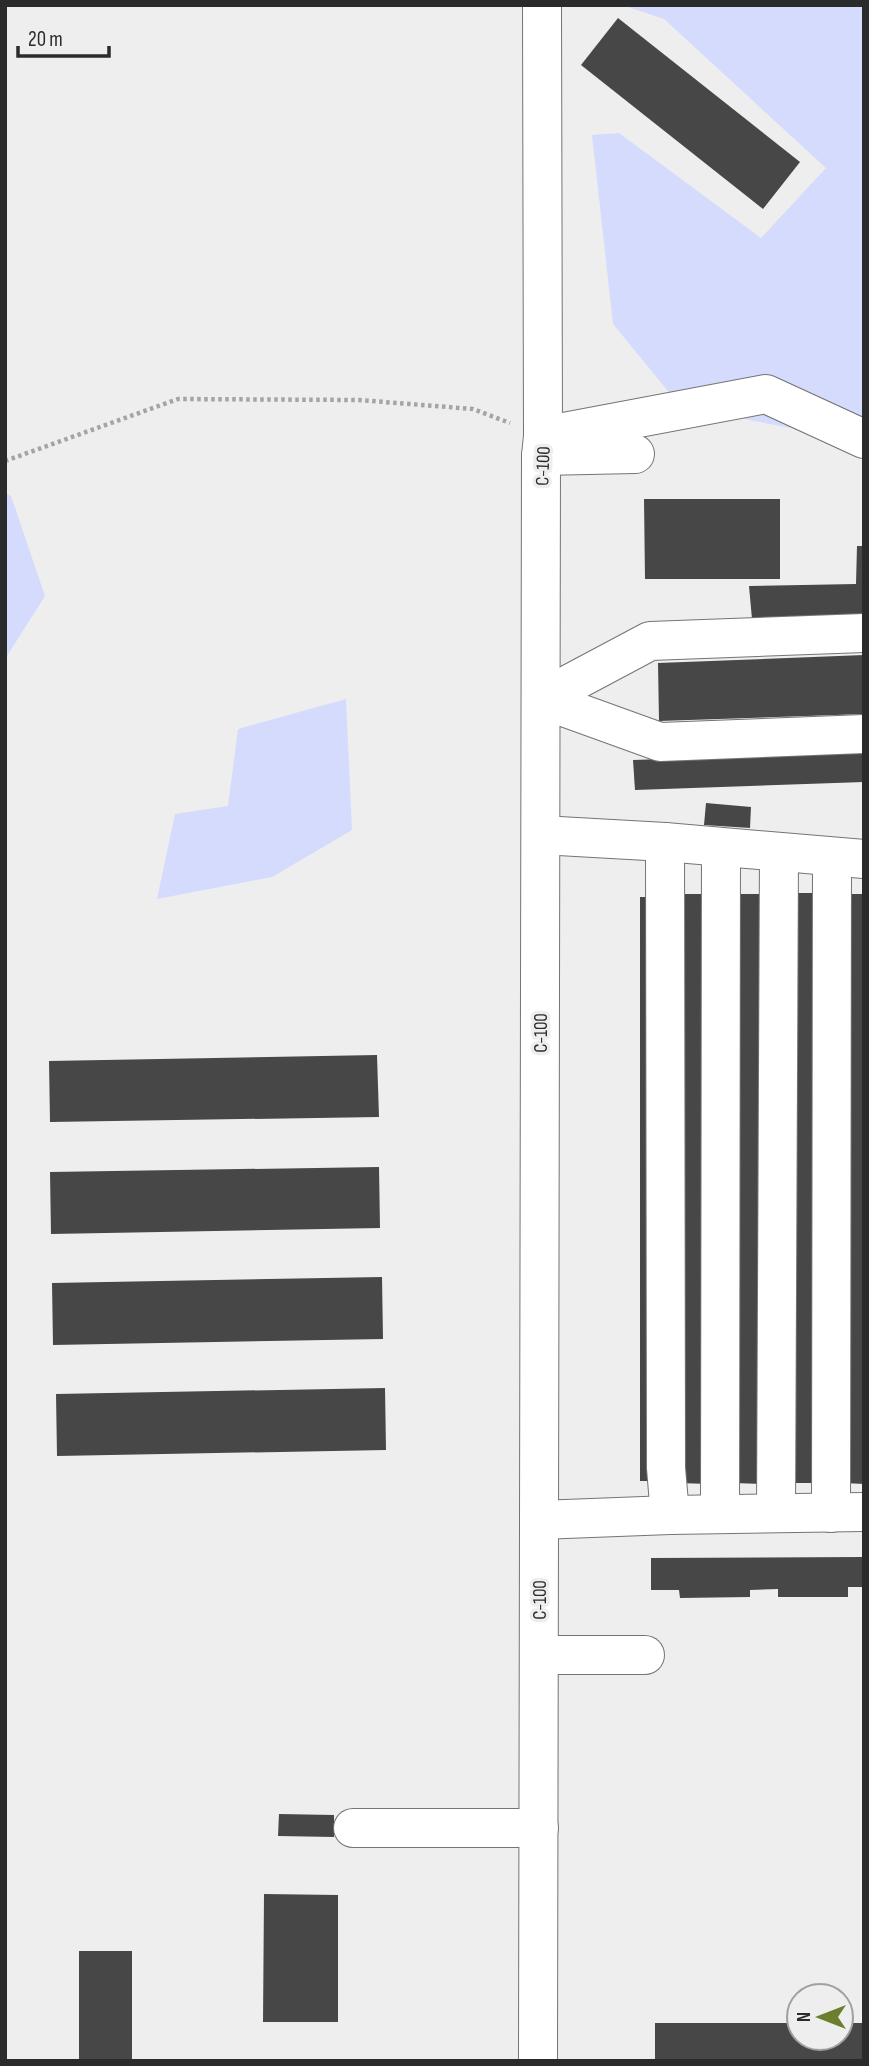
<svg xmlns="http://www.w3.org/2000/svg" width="869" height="2066" viewBox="0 0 869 2066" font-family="'Sofia Sans Condensed',sans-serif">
	<rect width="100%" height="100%" fill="#eeeeef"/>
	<g fill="#d5dbfc">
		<polygon points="622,5 864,5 864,442 681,407 613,324 592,135 619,133 761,238 826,168 664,19"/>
		<polygon points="5,493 11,496 45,596 5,659"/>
		<polygon points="346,699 352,830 272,877 157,899 175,814 228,806 238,729"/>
	</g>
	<g fill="#484748">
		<polygon points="618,18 800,162 763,209 581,65"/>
		<polygon points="644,499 780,499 780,579 645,579"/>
		<polygon points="857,546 864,546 864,614 752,619 749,586 856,584"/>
		<polygon points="864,655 864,714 659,721 658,663"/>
		<polygon points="864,752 864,782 635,790 633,760"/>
		<polygon points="706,803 751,807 750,828 704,825"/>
		<polygon points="788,893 820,893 818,1483 787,1483"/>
		<polygon points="680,894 712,894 709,1484 679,1483"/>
		<polygon points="734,894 766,894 763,1484 733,1483"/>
		<polygon points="846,894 864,894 864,1484 844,1483"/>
		<rect x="640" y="897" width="16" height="584"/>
		<polygon points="377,1055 379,1117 50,1122 49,1061"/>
		<polygon points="379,1167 380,1228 51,1234 50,1172"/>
		<polygon points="382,1277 383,1339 53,1345 52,1283"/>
		<polygon points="385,1388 386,1450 57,1456 56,1394"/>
		<polygon points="864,1557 864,1587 848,1587 848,1597 778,1597 778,1589 750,1590 750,1597 680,1598 679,1590 651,1590 651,1558"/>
		<polygon points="279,1814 334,1815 334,1837 278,1836"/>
		<polygon points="264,1894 338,1895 338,2022 263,2022"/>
		<rect x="79" y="1951" width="53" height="110"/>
		<polygon points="655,2023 799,2023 799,2038 841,2038 841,2023 864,2023 864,2061 655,2061"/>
	</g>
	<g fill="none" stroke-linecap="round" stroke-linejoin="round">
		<g stroke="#747475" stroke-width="40">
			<g id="minor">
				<polyline points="543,436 766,394 864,439"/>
				<polyline points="541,456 635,454"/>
				<polyline points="541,699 650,641 864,633"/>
				<polyline points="541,699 660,742 864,734"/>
				<polyline points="541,835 665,842 864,859"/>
				<polyline points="665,842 666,1468 670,1515"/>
				<polyline points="776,1513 779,853"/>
				<polyline points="831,1513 832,857"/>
				<polyline points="720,1514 721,848"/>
				<polyline points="539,1520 670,1515 864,1512"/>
				<polyline points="539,1655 645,1655"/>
				<polyline points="353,1828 539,1828"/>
				<polyline points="538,2061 541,456 543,436 542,5"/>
			</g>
		</g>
		<polyline stroke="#a4a4a4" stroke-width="4.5" stroke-dasharray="3.5 3.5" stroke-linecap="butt" points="5,461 178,399 359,400 473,409 510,423"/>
		<use href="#minor" stroke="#fff" stroke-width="38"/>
	</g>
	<g text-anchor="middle" stroke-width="7" stroke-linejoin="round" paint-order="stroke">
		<g font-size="19" fill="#2b2b2b" stroke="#eeeeef">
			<text transform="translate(542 466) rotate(-88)" y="7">С-100</text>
			<text transform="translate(540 1033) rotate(-90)" y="7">С-100</text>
			<text transform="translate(539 1600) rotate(-90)" y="7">С-100</text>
		</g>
	</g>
	<rect width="869" height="2066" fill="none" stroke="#2b2b2b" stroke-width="14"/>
	<g transform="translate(820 2017) rotate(270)"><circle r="33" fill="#eeeeef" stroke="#a0a0a1" stroke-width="2"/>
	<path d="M0-5L12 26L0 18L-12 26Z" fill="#6b7f2f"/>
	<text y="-10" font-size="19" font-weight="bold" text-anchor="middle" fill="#2b2b2b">N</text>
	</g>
	<path d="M18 46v10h91v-10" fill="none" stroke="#2b2b2b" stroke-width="3.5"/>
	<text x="28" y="46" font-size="21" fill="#2b2b2b" stroke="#eeeeef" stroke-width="5" paint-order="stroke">20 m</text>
</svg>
